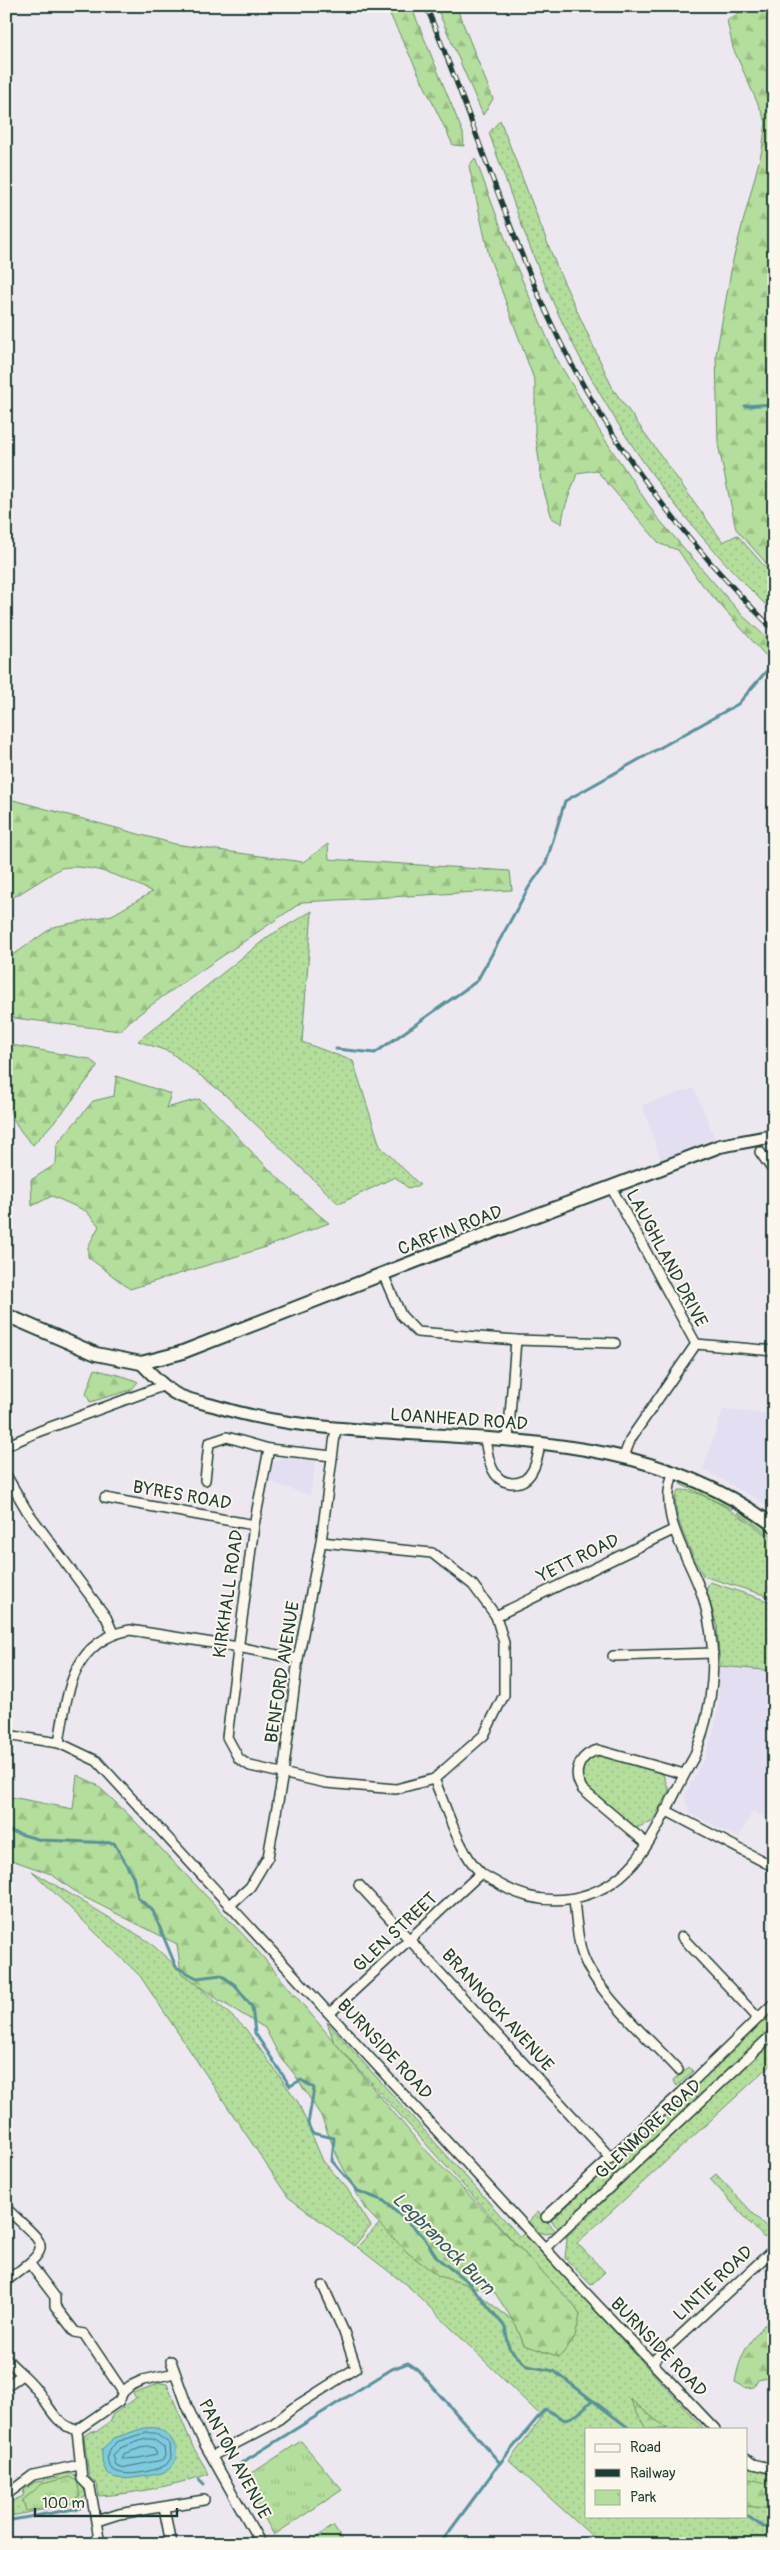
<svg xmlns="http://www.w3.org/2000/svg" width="780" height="2550" viewBox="0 0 780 2550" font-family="Pangolin,sans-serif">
	<defs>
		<pattern id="grass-dots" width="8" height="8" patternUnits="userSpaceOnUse" patternTransform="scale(1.25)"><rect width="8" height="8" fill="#b4de9b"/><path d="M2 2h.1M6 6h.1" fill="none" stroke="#9abf86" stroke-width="1.8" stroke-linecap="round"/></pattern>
		<pattern id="forest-firs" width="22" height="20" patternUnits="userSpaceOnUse" patternTransform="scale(1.25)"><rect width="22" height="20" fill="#b4de9b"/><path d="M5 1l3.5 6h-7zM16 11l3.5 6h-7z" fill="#9abf86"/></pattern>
		<pattern id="park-tufts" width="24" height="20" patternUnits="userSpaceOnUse" patternTransform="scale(1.25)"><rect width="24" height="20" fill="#b4de9b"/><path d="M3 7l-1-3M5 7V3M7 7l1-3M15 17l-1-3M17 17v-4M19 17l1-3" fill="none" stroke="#9abf86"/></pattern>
	</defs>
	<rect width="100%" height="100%" fill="#ede8f0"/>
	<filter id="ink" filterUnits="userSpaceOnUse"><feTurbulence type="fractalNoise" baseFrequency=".02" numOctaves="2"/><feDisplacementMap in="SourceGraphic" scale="10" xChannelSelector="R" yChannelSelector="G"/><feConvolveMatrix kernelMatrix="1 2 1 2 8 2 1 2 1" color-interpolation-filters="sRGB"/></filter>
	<g filter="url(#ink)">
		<g fill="#e3def2">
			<polygon points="694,1088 715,1138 661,1160 642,1105"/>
			<polygon points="723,1410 774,1414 774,1509 703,1469"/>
			<polygon points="286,1456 316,1461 310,1496 269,1481 272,1463"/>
			<polygon points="720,1666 774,1671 774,1822 753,1811 738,1838 690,1813 684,1796 705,1757 715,1726 718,1706"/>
			<polygon points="774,1830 774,1857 763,1851"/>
		</g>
		<g fill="url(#grass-dots)" stroke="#6a8e68">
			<path d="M500,120L556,265L613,389L723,542L737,535L774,577V613C730,570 688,524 652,474C602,405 560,326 530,247C515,209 503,171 489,133Z"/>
			<polygon points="312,911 302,1042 353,1061 380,1146 420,1185 408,1188 395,1177 339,1204 224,1094 170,1052 138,1041 269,936"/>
			<polygon points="685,1483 733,1506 732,1509 680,1484"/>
			<path d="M679,1490C704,1488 755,1526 774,1541V1598L703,1576C695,1559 666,1507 679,1490Z"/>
			<polygon points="740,1511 774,1534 774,1538 738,1513"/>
			<polygon points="710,1582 774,1603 774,1671 720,1666 717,1626 706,1588"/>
			<path d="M601,1755L662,1772L669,1790L652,1822L635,1828L585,1786C578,1771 585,1757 601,1755Z"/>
			<polygon points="32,1871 148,1941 245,2028 298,2102 323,2161 346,2187 371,2226 354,2246 288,2197 140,1976"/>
			<polygon points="774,2010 774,2025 558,2228 551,2221"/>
			<polygon points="327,2022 520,2237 524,2233 704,2429 586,2429 586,2516 746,2516 746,2467 774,2475 774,2544 609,2544 592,2536 509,2461 542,2417 409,2287 357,2247 383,2220 560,2357 580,2315 334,2042"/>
			<polygon points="774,2040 774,2062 577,2243 605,2272 591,2285 565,2258 567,2240 566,2237"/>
			<polygon points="689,2067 693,2071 677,2086 673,2081"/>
			<polygon points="716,2174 771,2232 764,2238 710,2179"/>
			<polygon points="538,2212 556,2231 546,2234 539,2232 528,2222"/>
			<path d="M160,2383L167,2384L193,2447L209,2474C174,2485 136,2494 99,2496L97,2484L89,2477L84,2436L91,2431L96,2432L111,2421L112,2415L136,2398L133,2393Z"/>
			<polygon points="63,2473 77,2475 87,2496 71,2504 6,2517 6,2504 23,2496 24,2490 35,2482 43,2481 45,2477 48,2479 58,2477"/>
		</g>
		<g fill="url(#forest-firs)" stroke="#6a8e68">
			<polygon points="386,6 411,6 463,133 464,146 453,145"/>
			<polygon points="436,6 456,6 493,99 483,115"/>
			<polygon points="751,6 774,6 774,572 736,529 718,444 716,355 733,260 762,150 766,122 733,48 727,20"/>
			<path d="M475,158L511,254L555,356L602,435L656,516L742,615L768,639L774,657L765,655L699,581L678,550L660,544L596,470L577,473C572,491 563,506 562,524L552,518L543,488L535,432V382L489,256L469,166Z"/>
			<path d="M6,798L175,844L303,862L328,844L329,859L510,871L512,890L302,902L165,995L131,1020L120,1031L6,1017V960L53,927L112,915L152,892C126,878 91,863 61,868L6,902Z"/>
			<path d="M6,1044L89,1059L98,1066L64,1111L33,1145C0,1112 6,1089 6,1044Z"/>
			<path d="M116,1076L171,1094L166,1108L199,1099C222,1116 230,1130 249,1149C275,1175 300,1200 329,1223L263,1248L130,1289L88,1257V1247L99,1226L86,1211L52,1196L32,1206L31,1180L56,1164L57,1144L93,1101L114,1096Z"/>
			<path d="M95,1369C109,1374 125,1375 138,1382L131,1390L90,1402L86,1393Z"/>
			<polygon points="77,1775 96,1784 129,1815 251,1943 421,2145 573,2304 580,2315 575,2337 560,2357 524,2345 516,2325 495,2293 439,2276 409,2254 365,2209 337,2156 321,2116 295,2075 279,2055 265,2028 220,2001 181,1973 177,1944 80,1895 51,1874 6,1858 6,1796 73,1809"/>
			<path d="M774,2314V2339L768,2349L767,2358L774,2363V2376L758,2380L754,2387L746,2388L735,2382C741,2348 752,2339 774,2314Z"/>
			<polygon points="630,2399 667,2429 646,2429"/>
			<polygon points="746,2478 774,2485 774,2509 746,2506"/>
		</g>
		<g fill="url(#park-tufts)" stroke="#6a8e68">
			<polygon points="301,2441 342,2490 274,2535 243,2479"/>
			<polygon points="69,2477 77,2481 80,2495 70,2503 26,2511 23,2500 42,2484"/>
		</g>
		<polygon fill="#b4de9b" stroke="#6a8e68" points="333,2526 345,2544 307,2544"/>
		<path fill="#7ecade" stroke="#58929a" d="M144,2428C148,2428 153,2427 156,2428C174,2433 185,2458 168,2470C162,2474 152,2475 146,2476C119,2481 100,2482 102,2449L114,2438Z"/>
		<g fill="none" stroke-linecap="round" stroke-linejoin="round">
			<g stroke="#457578" stroke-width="1">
				<path d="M145,2433H155L170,2444L171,2458L166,2465C147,2474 101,2484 108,2451L117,2442Z"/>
				<polygon points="146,2439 153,2439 164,2447 165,2456 162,2460 121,2468 116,2466 113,2455 120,2448"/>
				<polygon points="147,2446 154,2448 157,2454 139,2458 122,2459 124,2454"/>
			</g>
			<g stroke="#58929a" stroke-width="3">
				<polyline points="745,406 774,404"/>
				<polyline points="336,1049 375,1053 477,981 529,887 546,863 565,801 738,704 769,668"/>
				<polyline points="6,1830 41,1840 114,1843 133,1876 138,1898 153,1911 176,1967 197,1978 221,1975 235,1985 252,2007 255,2033 290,2086 301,2080 314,2088 308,2124 312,2133 334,2138 332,2161 358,2191 384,2201 423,2236 437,2258 468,2282 505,2327 509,2348 527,2366 554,2371 630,2429"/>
				<polyline points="241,2463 392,2369 408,2363 417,2369 500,2463"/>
				<polyline points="199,2479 204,2484"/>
				<polyline points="74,2508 80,2504"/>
				<polyline points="746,2515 763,2527 774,2527"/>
				<polyline points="6,2521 80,2508"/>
				<polyline points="440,2544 500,2463 545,2409 565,2420 578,2414 591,2401"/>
			</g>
			<g stroke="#1f3d34" stroke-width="12">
				<g id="minor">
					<polyline points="760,1152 774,1172"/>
					<polyline points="611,1187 696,1344"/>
					<polyline points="383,1274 401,1315 417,1332 516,1340 615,1343"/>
					<path d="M485,1439C487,1451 489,1467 497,1476C501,1481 505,1482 511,1483C533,1485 538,1459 540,1443"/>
					<polyline points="508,1440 516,1340"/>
					<polyline points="6,1446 40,1431 165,1385"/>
					<polyline points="624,1456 631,1438 696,1344 774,1351"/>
					<polyline points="6,1475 27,1511 106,1617 113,1633"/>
					<polyline points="205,1480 209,1443 227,1437 269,1449"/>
					<polyline points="105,1498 254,1525"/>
					<polyline points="321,1542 432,1553 473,1585 496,1616 504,1643 504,1695 484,1735 434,1779 396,1789 326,1783 250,1766 239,1759 227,1737 254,1525 269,1449 332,1456"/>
					<polyline points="496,1616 673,1530"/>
					<polyline points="613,1656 713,1653"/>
					<polyline points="6,1735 59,1743 97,1761 586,2293 715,2429"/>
					<path d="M59,1743C67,1694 71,1641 130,1630L238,1647L298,1659"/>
					<path d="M434,1779C446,1806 459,1853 481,1873C487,1878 495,1881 501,1885C546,1911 600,1902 634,1863C656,1837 676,1788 694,1757C714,1708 719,1652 704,1601C692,1558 655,1518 674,1471"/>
					<polyline points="665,1810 774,1867"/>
					<path d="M646,1843L583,1790C571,1773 579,1755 598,1750L684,1774"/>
					<polyline points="359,1885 611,2158"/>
					<path d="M574,1900C576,1917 577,1937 582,1953C594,1991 651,2040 678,2070"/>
					<polyline points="229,1906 250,1887 268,1857 283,1774 298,1659 321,1542 336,1428"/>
					<polyline points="682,1937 758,2018"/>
					<polyline points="330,2013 481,1873"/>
					<path d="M6,2208C47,2248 56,2244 6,2281"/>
					<polyline points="546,2217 681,2093 774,2003"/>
					<polyline points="545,2248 774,2033"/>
					<polyline points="30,2264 55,2297 55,2306 75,2332 84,2334 123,2392"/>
					<path d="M6,2358C14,2368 23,2374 31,2383C46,2398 54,2426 77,2430L119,2401L123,2392L130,2386L143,2380L175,2373"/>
					<polyline points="171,2361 187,2406 204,2443 261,2544"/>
					<polyline points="652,2362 774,2249"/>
					<polyline points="6,2386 22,2375"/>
					<polyline points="77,2430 82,2479 90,2487 100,2544"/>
					<polyline points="212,2456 273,2424 293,2408 356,2368 344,2332 323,2286"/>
					<polyline points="746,2459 753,2464 774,2469"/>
					<polyline points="6,2495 33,2475 79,2465"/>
					<polyline points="164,2508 171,2544"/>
					<polyline points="97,2521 119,2514 204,2500"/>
				</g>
			</g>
			<g stroke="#1f3d34" stroke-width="15">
				<path id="tertiary" d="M141,1363C152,1374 164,1388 178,1395C189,1400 203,1403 215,1406C266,1422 317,1427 371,1431C511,1441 657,1437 774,1526"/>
			</g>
			<g stroke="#1f3d34" stroke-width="16">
				<polyline id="secondary" points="6,1315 96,1354 141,1363 180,1353 439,1252 720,1146 774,1136"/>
			</g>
			<use href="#minor" stroke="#fbf7ec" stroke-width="9"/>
			<use href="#tertiary" stroke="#fbf7ec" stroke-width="11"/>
			<use href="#secondary" stroke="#fbf7ec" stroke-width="12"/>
			<g stroke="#1f3d34" stroke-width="5">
				<path id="rail" d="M426,6C469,107 501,212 546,312C600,431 681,538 774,630"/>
			</g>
			<use href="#rail" stroke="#fbf7ec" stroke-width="3" stroke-dasharray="9" stroke-linecap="butt"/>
		</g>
	</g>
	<g text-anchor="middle" stroke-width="4" stroke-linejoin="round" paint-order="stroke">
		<g font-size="18" fill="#1f3d34" stroke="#fbf7ec">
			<text transform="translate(450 1230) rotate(-21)" y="6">CARFIN ROAD</text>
			<text transform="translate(667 1258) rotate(62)" y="6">LAUGHLAND DRIVE</text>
			<text transform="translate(459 1419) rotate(4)" y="6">LOANHEAD ROAD</text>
			<text transform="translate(182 1495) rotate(10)" y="6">BYRES ROAD</text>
			<text transform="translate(578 1558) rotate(-26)" y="6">YETT ROAD</text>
			<text transform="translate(228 1594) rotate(-82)" y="6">KIRKHALL ROAD</text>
			<text transform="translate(282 1672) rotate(-81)" y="6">BENFORD AVENUE</text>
			<text transform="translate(395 1932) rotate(-43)" y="6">GLEN STREET</text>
			<text transform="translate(498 2010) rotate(48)" y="6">BRANNOCK AVENUE</text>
			<text transform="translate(385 2049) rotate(47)" y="6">BURNSIDE ROAD</text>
			<text transform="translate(648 2129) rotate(-43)" y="6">GLENMORE ROAD</text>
			<text transform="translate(713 2283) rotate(-43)" y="6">LINTIE ROAD</text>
			<text transform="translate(659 2347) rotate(46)" y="6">BURNSIDE ROAD</text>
			<text transform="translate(235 2459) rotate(62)" y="6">PANTON AVENUE</text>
		</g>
		<g font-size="19" font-style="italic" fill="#37605e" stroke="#fbf7ec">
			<text transform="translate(444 2243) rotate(45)" y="7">Legbranock Burn</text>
		</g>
	</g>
	<rect width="780" height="2550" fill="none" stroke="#fbf7ec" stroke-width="25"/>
	<rect x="12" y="12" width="755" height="2525" fill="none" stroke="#1f3d34" stroke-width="2" filter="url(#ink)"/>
	<rect x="585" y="2428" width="162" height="90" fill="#fbf7ec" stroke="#a3ada2"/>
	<rect x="595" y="2444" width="25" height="8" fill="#fbf7ec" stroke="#a3ada2"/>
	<text x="630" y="2452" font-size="15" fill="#1f3d34">Road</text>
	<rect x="595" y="2469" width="25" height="8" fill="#1f3d34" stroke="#a3ada2"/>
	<text x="630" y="2478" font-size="15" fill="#1f3d34">Railway</text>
	<rect x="595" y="2490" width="25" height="15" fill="url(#park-tufts)" stroke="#a3ada2"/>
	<text x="630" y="2502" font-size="15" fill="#1f3d34">Park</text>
	<path d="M35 2508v8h142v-8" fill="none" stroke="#1f3d34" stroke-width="2.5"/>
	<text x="42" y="2508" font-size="15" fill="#1f3d34" stroke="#fbf7ec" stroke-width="4" paint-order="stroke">100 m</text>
</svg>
